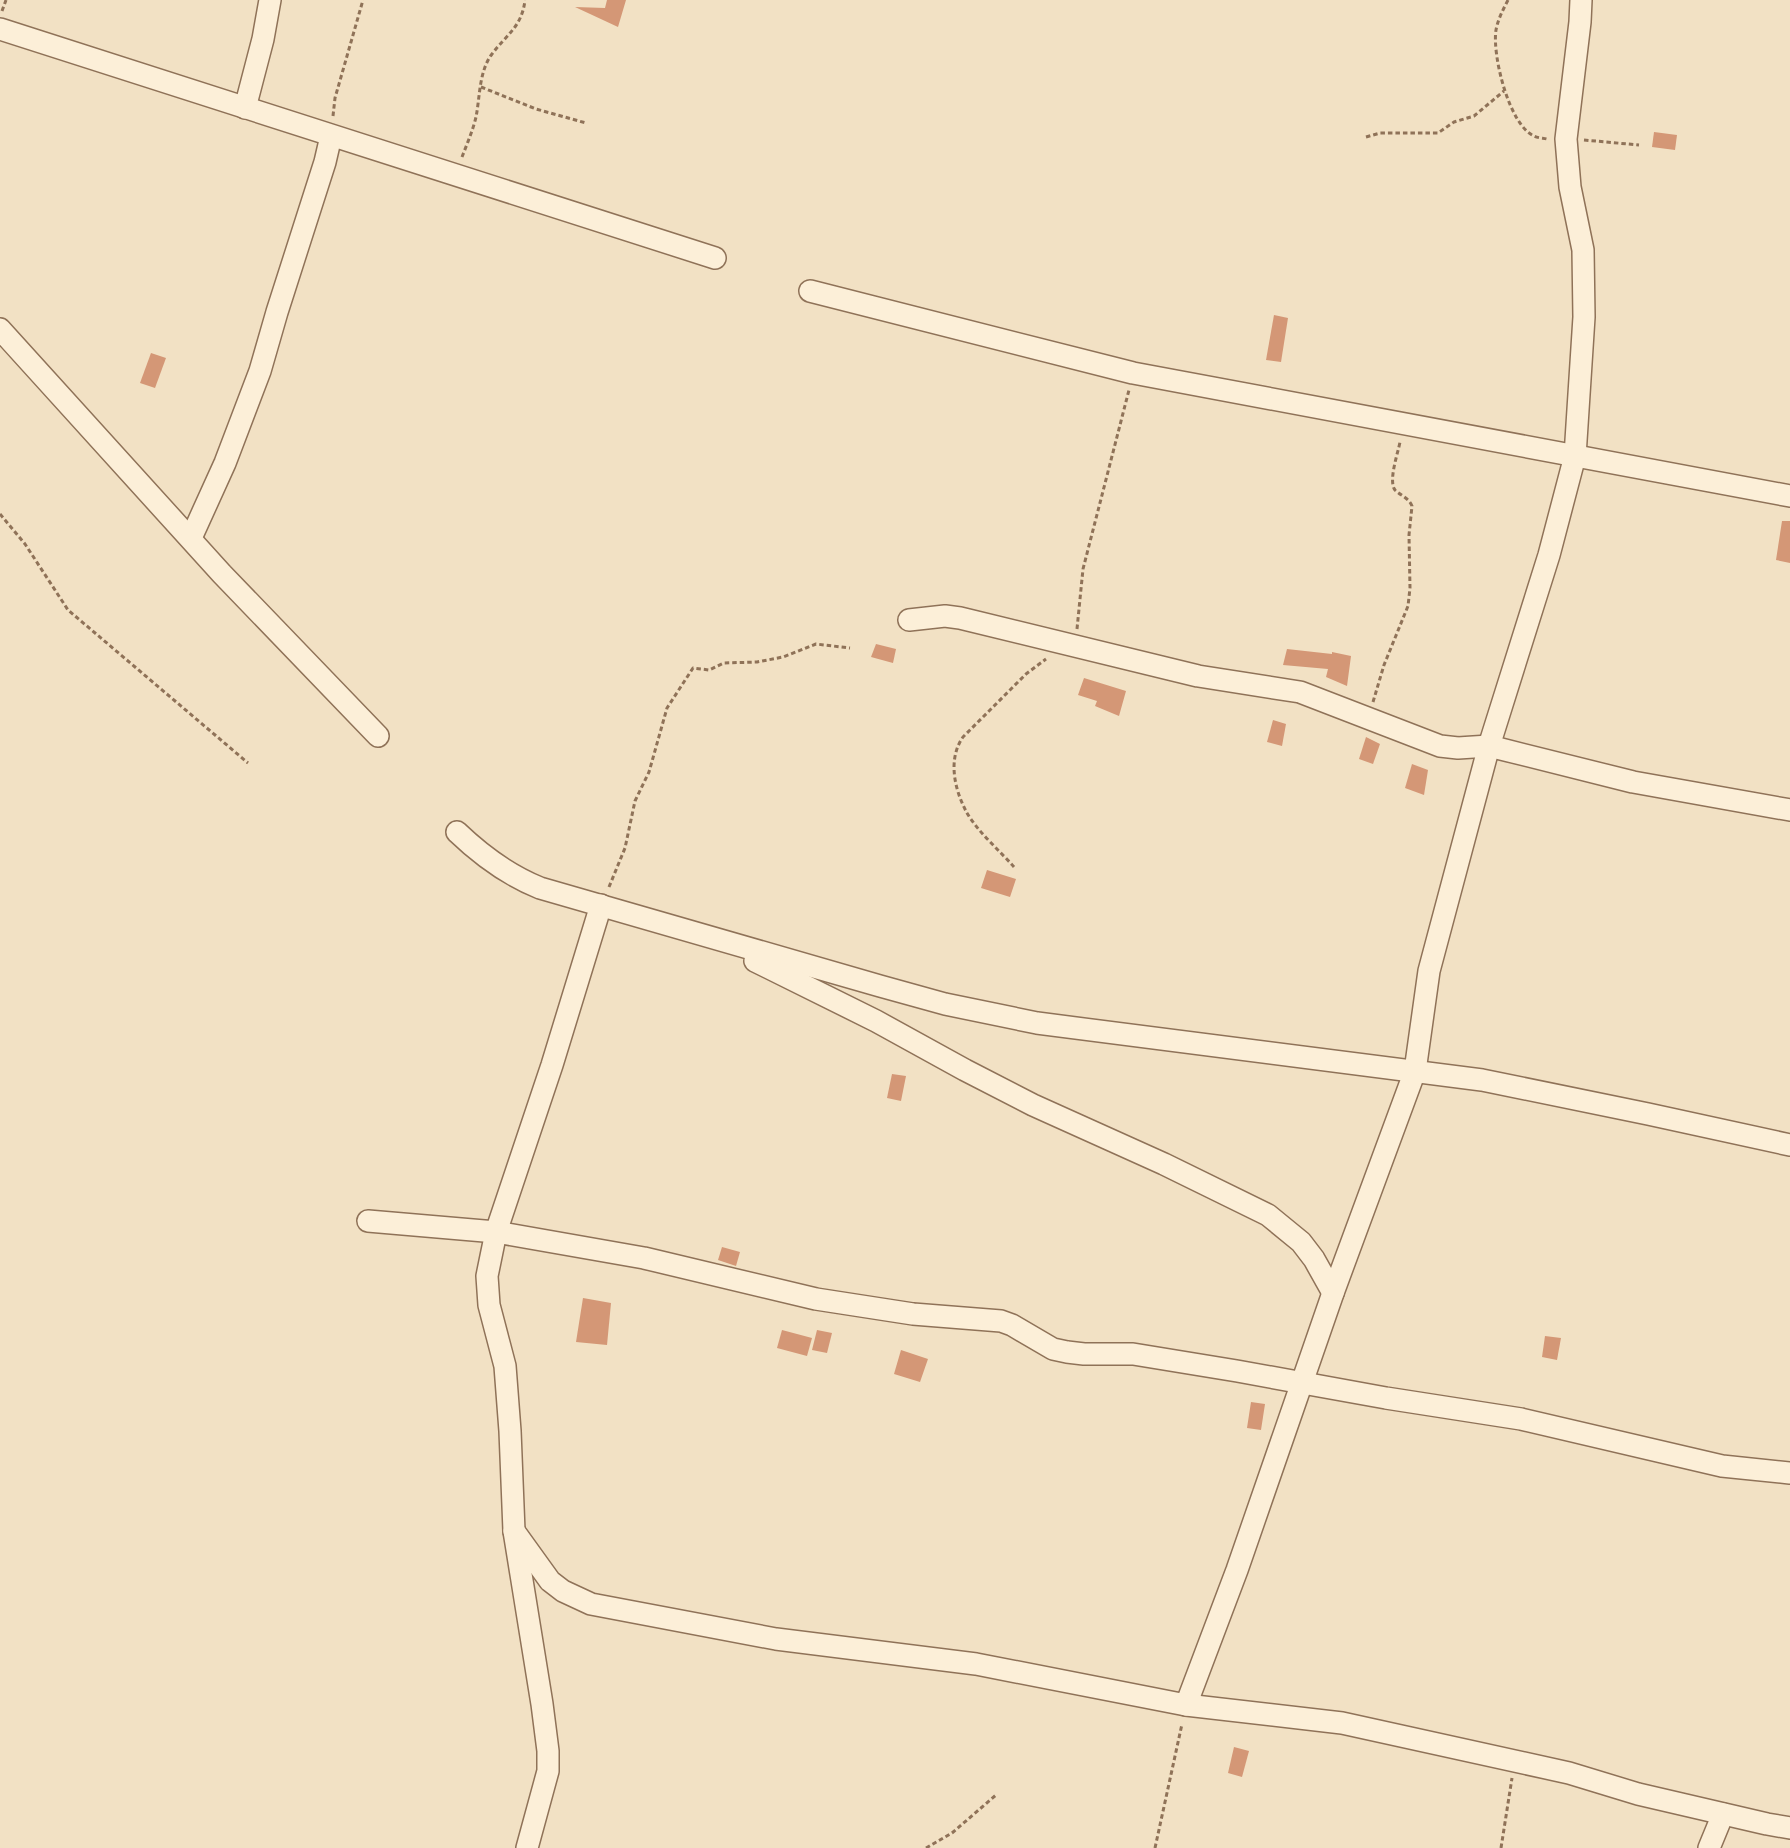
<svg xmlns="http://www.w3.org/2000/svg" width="1790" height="1848" viewBox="0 0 1790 1848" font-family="'Crimson Pro',serif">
	<rect width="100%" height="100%" fill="#f2e1c4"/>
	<g fill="#d49776">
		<polygon points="607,0 626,0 618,27 575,7 605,8"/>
		<polygon points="1654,132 1677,135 1675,150 1652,147"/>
		<polygon points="1274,315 1288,318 1281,362 1266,360"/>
		<polygon points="151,353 166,358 155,388 140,383"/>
		<polygon points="1782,521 1790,521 1790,563 1776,560"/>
		<polygon points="876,644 896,649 893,663 871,657"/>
		<polygon points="1287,649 1332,654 1332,652 1351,656 1347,686 1326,677 1328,669 1283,665"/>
		<polygon points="1084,678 1126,691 1119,716 1095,706 1097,701 1078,695"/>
		<polygon points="1273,720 1286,724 1282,746 1267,742"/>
		<polygon points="1366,737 1380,744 1373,764 1359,759"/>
		<polygon points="1412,764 1428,770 1424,795 1405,788"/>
		<polygon points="987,870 1016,879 1010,897 981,888"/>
		<polygon points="892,1074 906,1076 901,1101 887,1098"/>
		<polygon points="722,1247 740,1252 736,1266 718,1260"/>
		<polygon points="583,1298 611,1303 607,1345 576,1342"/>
		<polygon points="782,1330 812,1338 807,1356 777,1348"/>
		<polygon points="817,1330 832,1333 827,1353 812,1350"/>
		<polygon points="1545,1336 1561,1338 1557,1360 1542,1357"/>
		<polygon points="901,1350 928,1359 920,1382 894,1374"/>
		<polygon points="1251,1402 1265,1404 1261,1430 1247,1428"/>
		<polygon points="1234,1747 1249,1751 1242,1777 1228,1773"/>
	</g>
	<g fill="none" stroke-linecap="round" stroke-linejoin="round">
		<g stroke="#8f7258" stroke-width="24">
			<g id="street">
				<polyline points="0,29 715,258"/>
				<polyline points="245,108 263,39 270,0"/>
				<polyline points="810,291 1133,373 1790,496"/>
				<polyline points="0,329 222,574 378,736"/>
				<polyline points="191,538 225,463 260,371 277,312 325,162 331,136"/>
				<polyline points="909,620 945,616 960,618 1198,676 1300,692 1440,746 1458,748 1489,746 1633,782 1790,810"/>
				<path d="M457,832C482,856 508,875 540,888L880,986L945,1004L1037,1023L1482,1080L1648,1114L1790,1145"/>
				<polyline points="755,961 876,1021 965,1070 1033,1105 1164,1164 1268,1215 1301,1242 1314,1259 1333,1293"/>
				<polyline points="368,1221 496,1232 644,1258 816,1299 913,1314 1001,1321 1012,1325 1053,1349 1067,1352 1084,1354 1133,1354 1237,1371 1386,1398 1521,1419 1722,1466 1790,1473"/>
				<polyline points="514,1531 550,1581 563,1591 591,1604 776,1639 976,1664 1186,1705 1342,1723 1569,1773 1638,1794 1767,1824 1790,1828"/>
				<polyline points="1186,1705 1237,1570 1333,1293 1415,1071 1429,971 1489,746 1549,555 1575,456 1584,317 1583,250 1570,187 1566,139 1580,22 1581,0"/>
				<polyline points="527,1848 548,1771 548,1751 542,1704 514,1531 510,1431 505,1366 489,1305 487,1276 496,1232 552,1065 601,905"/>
				<polyline points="1709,1848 1723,1814"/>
			</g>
		</g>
		<g stroke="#8f7258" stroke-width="3" stroke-dasharray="4.5 3" stroke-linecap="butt">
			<path d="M1508,0C1503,10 1498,19 1496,30C1492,55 1509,125 1534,136C1538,138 1543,138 1547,139"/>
			<polyline points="2,11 6,0"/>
			<polyline points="481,87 536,109 586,123"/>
			<polyline points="333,116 335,98 363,0"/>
			<polyline points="1366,137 1380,133 1438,133 1454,122 1474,116 1504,91"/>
			<polyline points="1584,140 1639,145"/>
			<path d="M462,157C467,144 473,130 476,117C480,97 479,71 492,54C506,35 522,27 525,0"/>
			<polyline points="0,514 25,544 68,610 248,763"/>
			<polyline points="1077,629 1083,569 1129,390"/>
			<path d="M1373,702L1384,665L1408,606L1410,588L1409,535L1412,506C1409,498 1401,496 1395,490C1388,481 1398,453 1400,442"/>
			<path d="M1014,867C1000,851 978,832 967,813C955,791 947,760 963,737L1026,674L1046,659"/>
			<polyline points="609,887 625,848 635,801 649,772 667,708 693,668 709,670 724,663 757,662 783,657 816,644 850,648"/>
			<polyline points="926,1848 952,1833 996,1795"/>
			<polyline points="1155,1848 1182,1724"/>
			<polyline points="1501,1848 1512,1778"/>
		</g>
		<use href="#street" stroke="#fcefd8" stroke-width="21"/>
	</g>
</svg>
